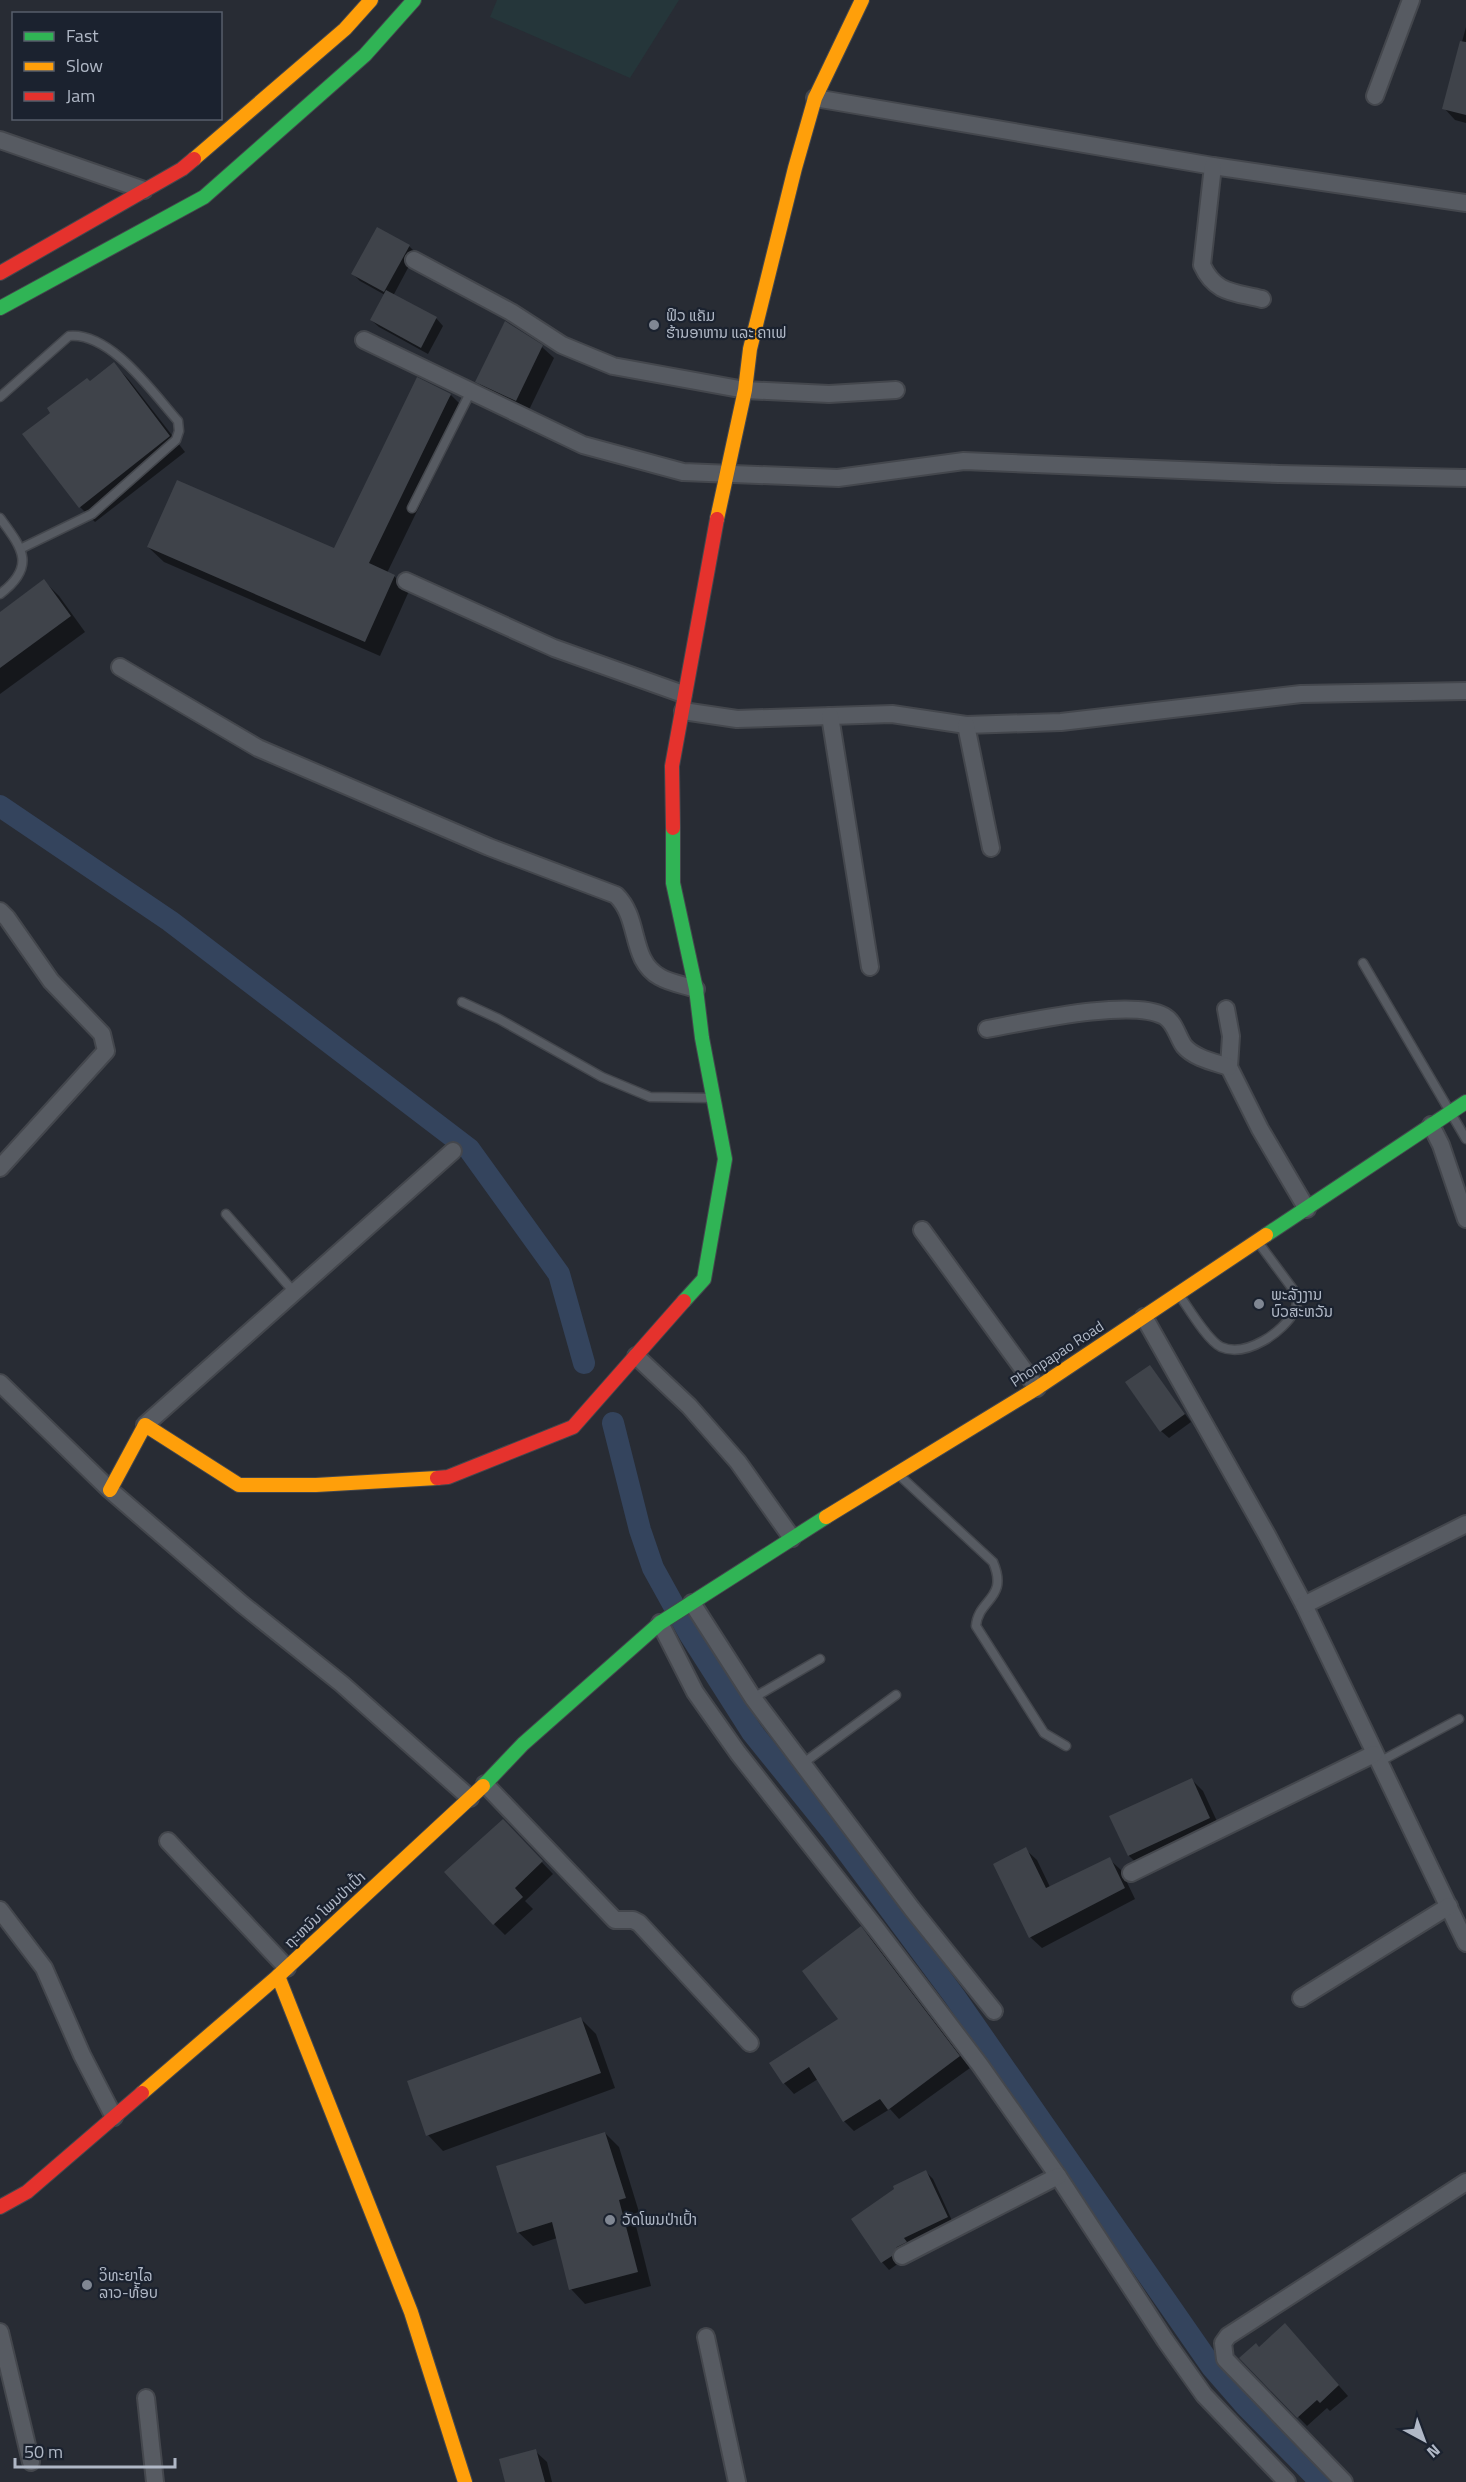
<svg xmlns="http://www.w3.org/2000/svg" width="1466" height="2482" viewBox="0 0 1466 2482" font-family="'Titillium Web','Noto Sans Lao',sans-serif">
	<rect width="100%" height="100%" fill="#282c34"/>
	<polygon fill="#25363a" points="497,0 679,0 630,78 490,17"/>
	<g fill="#0007">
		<polygon points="1466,27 1466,123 1455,120 1444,108"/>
		<polygon points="409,246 416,253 393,296 436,318 443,326 428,354 379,327 371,320 385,295 360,281 353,274"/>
		<polygon points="542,347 554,358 528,412 488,393 477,381"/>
		<polygon points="114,364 129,380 185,452 95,522 80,507 90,383"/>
		<polygon points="451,395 466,410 387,573 394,576 409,591 380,656 164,562 148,547 335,550"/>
		<polygon points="44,581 59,596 85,632 0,694 0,613"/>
		<polygon points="1150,1367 1191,1422 1169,1438 1161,1431"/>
		<polygon points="1192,1780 1203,1791 1221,1830 1141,1867 1129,1856 1111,1817"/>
		<polygon points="503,1821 553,1874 525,1901 533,1909 505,1935 494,1924"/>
		<polygon points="1025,1849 1037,1860 1050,1887 1109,1859 1121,1870 1135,1899 1042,1948 1030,1937"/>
		<polygon points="861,1928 871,1938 970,2068 899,2119 890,2109 854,2131 844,2121 818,2079 794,2094 784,2083 840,2019"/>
		<polygon points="581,2019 596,2034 615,2088 443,2151 428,2135 408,2082"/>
		<polygon points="605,2133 619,2147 639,2212 633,2214 651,2286 585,2304 571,2289 557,2238 533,2246 518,2232"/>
		<polygon points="926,2172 933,2179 954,2225 889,2270 882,2262"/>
		<polygon points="1294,2335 1348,2396 1330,2411 1327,2408 1307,2426 1241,2358"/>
		<polygon points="535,2451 547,2462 552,2482 507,2482"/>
	</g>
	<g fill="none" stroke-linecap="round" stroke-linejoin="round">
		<g stroke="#34445d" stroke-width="22">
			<polyline points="0,806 170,921 469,1149 559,1274 584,1363"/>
			<polyline points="613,1423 640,1530 653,1568 689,1633 752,1732 831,1830 955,1997 1212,2367 1246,2406 1321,2482"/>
		</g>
	</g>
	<g fill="#3f434a">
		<polygon points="1460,41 1466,42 1466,115 1442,109"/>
		<polygon points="377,227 410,245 384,292 351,274"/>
		<polygon points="386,290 437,317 421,348 370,320"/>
		<polygon points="505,321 543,345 516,401 475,382"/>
		<polygon points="114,362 170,436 79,508 22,434 50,413 47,408 87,378 90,381"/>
		<polygon points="417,377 451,394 369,563 395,575 365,642 147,547 177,480 334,548"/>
		<polygon points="44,579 71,616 0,668 0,612"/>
		<polygon points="1150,1365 1185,1414 1160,1432 1125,1382"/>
		<polygon points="1192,1778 1210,1818 1128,1856 1109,1816"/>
		<polygon points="503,1819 543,1861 515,1888 523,1897 493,1925 444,1872"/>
		<polygon points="1026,1847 1046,1888 1110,1857 1125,1888 1029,1938 993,1864"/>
		<polygon points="861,1926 960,2056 888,2110 880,2099 843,2122 809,2067 783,2084 769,2063 838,2019 802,1971"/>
		<polygon points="581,2017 601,2073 426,2136 407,2081"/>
		<polygon points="605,2132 626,2198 619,2200 638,2272 569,2290 552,2222 517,2233 496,2166"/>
		<polygon points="926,2170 948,2217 904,2238 907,2242 897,2247 892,2256 881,2263 851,2219 894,2189 893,2186"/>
		<polygon points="1285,2323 1339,2385 1320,2403 1317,2400 1297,2418 1239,2358 1256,2343 1259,2347"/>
		<polygon points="536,2449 545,2482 505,2482 499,2459"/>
	</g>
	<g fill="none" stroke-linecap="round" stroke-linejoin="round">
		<g stroke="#44474d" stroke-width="11">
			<g id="lane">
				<path d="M0,397L69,336C111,332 153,393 178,421L179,431L176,440L92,514L22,548"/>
				<polyline points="412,508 471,391"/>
				<path d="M0,518C22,548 37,566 0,594"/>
				<polyline points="1363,963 1466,1139"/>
				<polyline points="462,1002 499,1019 602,1077 650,1097 712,1098"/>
				<polyline points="226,1214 294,1292"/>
				<path d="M1180,1296C1189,1309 1208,1341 1221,1347C1246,1358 1284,1332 1295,1310C1297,1306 1297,1301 1298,1296L1258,1242"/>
				<path d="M899,1475L993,1562C1009,1599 978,1599 976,1626L1044,1733L1066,1746"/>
				<polyline points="753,1698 820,1659"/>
				<polyline points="1379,1762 1459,1719"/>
				<polyline points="802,1764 896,1695"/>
			</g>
		</g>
		<g stroke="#44474d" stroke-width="20">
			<g id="street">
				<polyline points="1375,96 1411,0"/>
				<polyline points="815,98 1213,166 1466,203"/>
				<polyline points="0,140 144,190"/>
				<path d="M1213,166L1202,265C1215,294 1235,292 1262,299"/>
				<polyline points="414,260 511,312 562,345 613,366 745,390 829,394 896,390"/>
				<polyline points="364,340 583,445 683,472 838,478 964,461 1279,474 1466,478"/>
				<polyline points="406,581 554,648 683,694"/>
				<path d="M120,667L258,748L489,847L616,895C641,919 629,960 660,977C670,983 684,985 696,989"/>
				<polyline points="683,711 737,719 892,714 966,725 1061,722 1301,694 1466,691"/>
				<polyline points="830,716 870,967"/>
				<polyline points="966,725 991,848"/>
				<polyline points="0,911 7,918 51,981 102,1034 106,1051 0,1168"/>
				<polyline points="1226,1009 1231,1036 1229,1067 1260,1129 1307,1209"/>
				<path d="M987,1029C1026,1022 1131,998 1164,1016C1175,1022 1177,1036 1184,1046C1194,1058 1214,1062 1229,1067"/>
				<polyline points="1431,1125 1441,1145 1466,1219"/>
				<polyline points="922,1230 1037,1388"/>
				<polyline points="1144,1317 1267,1535 1304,1605 1466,1943"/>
				<polyline points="636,1356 689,1406 738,1462 792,1538"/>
				<polyline points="0,1383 110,1490 242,1604 342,1684 470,1798"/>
				<polyline points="145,1425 453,1151"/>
				<polyline points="692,1603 753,1698 912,1909 994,2011"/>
				<polyline points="1304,1605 1466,1524"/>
				<polyline points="660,1623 695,1692 738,1753 875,1927 980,2065 1058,2176 1165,2340 1204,2395 1287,2482"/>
				<polyline points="485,1784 615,1920 633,1920 639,1923 750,2043"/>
				<polyline points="168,1841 287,1968"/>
				<polyline points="1131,1873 1374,1754"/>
				<polyline points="0,1910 44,1968 82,2055 114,2117"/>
				<polyline points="1301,1998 1449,1906"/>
				<polyline points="902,2256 1058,2176"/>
				<polyline points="0,2332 31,2462"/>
				<polyline points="706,2337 737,2482"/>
				<polyline points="146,2398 155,2482"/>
				<polyline points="1344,2482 1225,2359 1223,2343 1228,2336 1466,2182"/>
			</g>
		</g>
		<g stroke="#44474d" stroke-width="16">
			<g id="fast">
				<polyline points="0,308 204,197 365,55 414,0"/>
				<polyline points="673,828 673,883 696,989 702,1038 725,1159 704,1279 684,1301"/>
				<polyline points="1266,1235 1466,1102"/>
				<polyline points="483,1786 523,1744 660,1623 826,1517"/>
			</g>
		</g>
		<g stroke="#44474d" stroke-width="16">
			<g id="slow">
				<polyline points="194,159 345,29 371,0"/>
				<polyline points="717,519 745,390 750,349 795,168 815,98 862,0"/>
				<polyline points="110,1490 145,1425 239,1485 316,1485 437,1478"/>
				<polyline points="826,1517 1037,1388 1266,1235"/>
				<polyline points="278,1976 411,2312 465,2482"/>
				<polyline points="142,2093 278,1976 483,1786"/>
			</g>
		</g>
		<g stroke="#44474d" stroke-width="16">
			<g id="jam">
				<polyline points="0,273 182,169 194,159"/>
				<polyline points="673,828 672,766 717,519"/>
				<polyline points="437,1478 448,1477 573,1427 684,1301"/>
				<polyline points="0,2207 27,2192 142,2093"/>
			</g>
		</g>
		<use href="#lane" stroke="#575b62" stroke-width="8"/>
		<use href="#street" stroke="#575b62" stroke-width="16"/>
		<use href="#fast" stroke="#30b455" stroke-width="14"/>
		<use href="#slow" stroke="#ff9f0a" stroke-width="14"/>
		<use href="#jam" stroke="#e5322d" stroke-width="14"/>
	</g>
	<g fill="#808793" stroke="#1b222f" stroke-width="2">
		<circle cx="654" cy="325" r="6"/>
		<circle cx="1259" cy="1304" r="6"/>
		<circle cx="610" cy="2220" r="6"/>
		<circle cx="87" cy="2285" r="6"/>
	</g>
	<g text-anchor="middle" stroke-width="4.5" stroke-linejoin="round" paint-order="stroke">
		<g font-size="15" fill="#b0b8c6" stroke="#1b222f" text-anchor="start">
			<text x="666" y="321">ຟິວ ແຄັມ<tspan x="666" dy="17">ຮ້ານອາຫານ ແລະ ຄາເຟ</tspan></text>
			<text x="1271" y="1300">ພະລັງງານ<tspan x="1271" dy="17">ບົວສະຫວັນ</tspan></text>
			<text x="622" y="2225">ວັດໂພນປ່າເປົ້າ</text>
			<text x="99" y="2281">ວິທະຍາໄລ<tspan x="99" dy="17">ລາວ-ທ້ັອບ</tspan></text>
		</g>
		<g font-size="15" fill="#b0b8c6" stroke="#1b222f">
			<text transform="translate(1057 1354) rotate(-33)" y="5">Phonpapao Road</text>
			<text transform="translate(325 1910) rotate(-43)" y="5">ຖະຫນົນ ໂພນປ່າເປົ້າ</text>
		</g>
	</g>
	<rect x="12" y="12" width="210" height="108" fill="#1b222f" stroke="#575e6b" stroke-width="1.5"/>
	<rect x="24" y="32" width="30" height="9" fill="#30b455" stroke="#575e6b" stroke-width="1.5"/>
	<text x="66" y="42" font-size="18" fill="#b0b8c6">Fast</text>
	<rect x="24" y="62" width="30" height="9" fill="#ff9f0a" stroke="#575e6b" stroke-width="1.5"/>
	<text x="66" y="72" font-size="18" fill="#b0b8c6">Slow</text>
	<rect x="24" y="92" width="30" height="9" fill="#e5322d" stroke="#575e6b" stroke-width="1.5"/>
	<text x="66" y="102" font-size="18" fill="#b0b8c6">Jam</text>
	<g transform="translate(1424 2440) rotate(139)" stroke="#1b222f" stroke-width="4.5" paint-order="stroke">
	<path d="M0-4.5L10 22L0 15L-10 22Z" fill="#b0b8c6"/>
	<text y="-9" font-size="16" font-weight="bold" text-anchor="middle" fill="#b0b8c6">N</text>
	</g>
	<path d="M15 2458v9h160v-9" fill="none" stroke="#b0b8c6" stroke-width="3"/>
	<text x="24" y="2458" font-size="18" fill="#b0b8c6" stroke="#1b222f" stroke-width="4.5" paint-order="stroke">50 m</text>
</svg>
